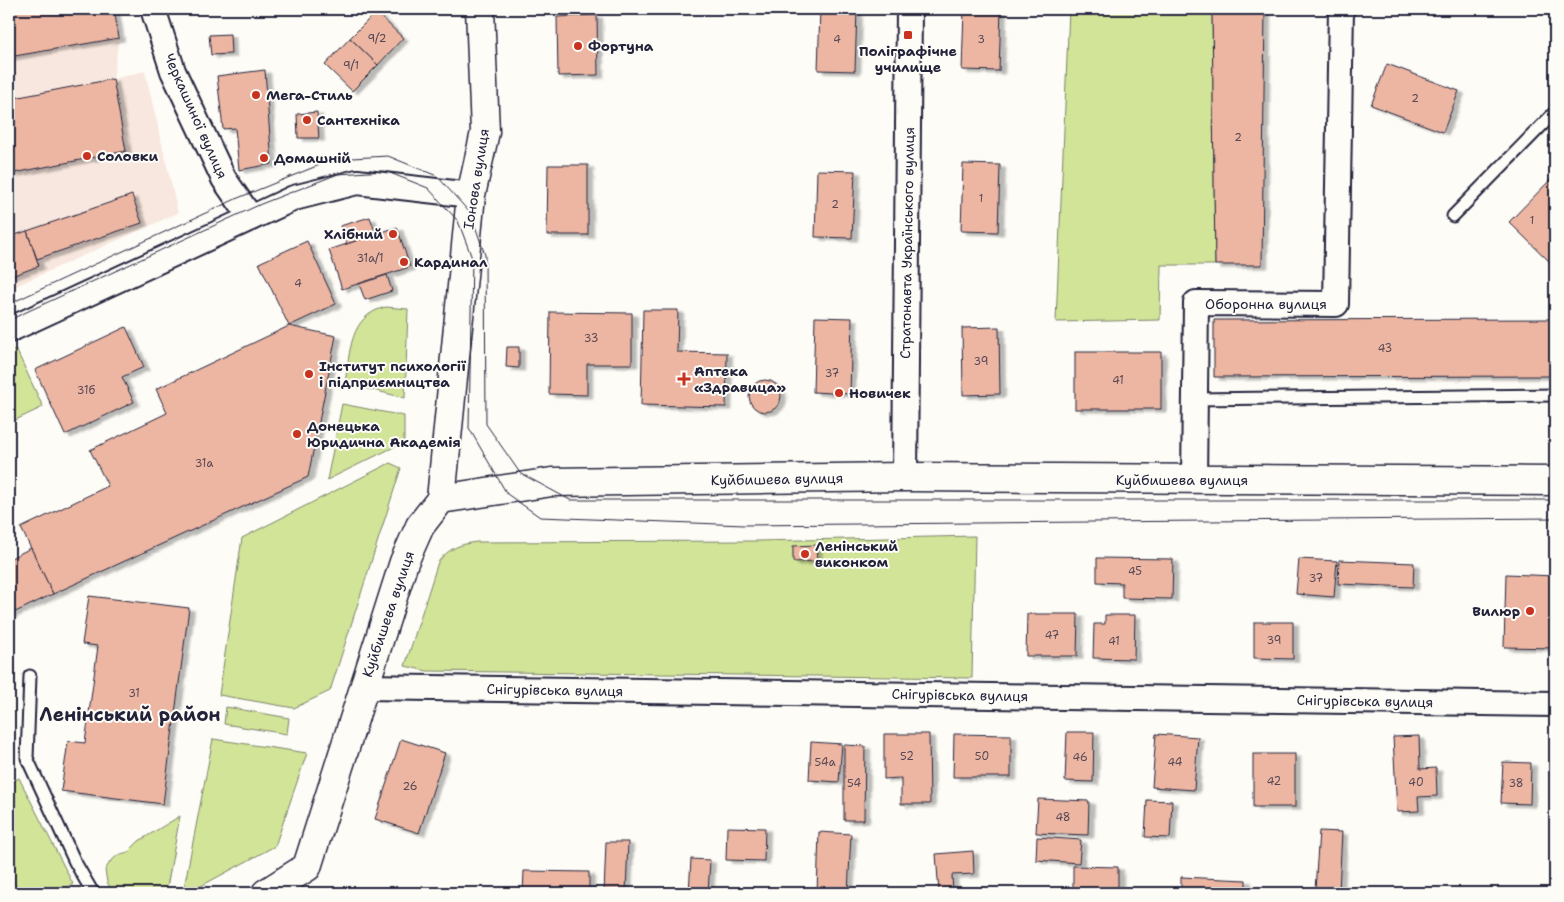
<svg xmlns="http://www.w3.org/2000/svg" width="1564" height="902" viewBox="0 0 1564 902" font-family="'Shantell Sans',sans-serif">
	<defs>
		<filter id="shadow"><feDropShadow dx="5.5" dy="3" stdDeviation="1" flood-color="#0004"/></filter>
	</defs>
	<rect width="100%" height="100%" fill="#fdfcf7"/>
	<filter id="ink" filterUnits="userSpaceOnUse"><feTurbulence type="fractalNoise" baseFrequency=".02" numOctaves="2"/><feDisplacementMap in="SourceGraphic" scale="10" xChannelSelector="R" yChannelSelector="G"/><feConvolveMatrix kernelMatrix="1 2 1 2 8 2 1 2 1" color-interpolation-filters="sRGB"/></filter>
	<g filter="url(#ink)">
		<polygon fill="#f8e7de" points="9,9 114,9 119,38 113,79 145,71 178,213 9,289"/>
		<g fill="#d2e498" stroke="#7a836a">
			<polygon points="1069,9 1212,9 1215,265 1161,265 1160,320 1056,322"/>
			<path d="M386,307L408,309L405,398L345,383C350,353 349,315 386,307Z"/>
			<polygon points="16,349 43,407 9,423 9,352"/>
			<polygon points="342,404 404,416 404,442 327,480"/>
			<polygon points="390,463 401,468 330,691 294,708 219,695 242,538"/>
			<path d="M975,536L972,678L427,671L405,666L438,562C449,548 460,544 477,542L758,541Z"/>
			<polygon points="226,707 289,718 287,734 224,724"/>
			<polygon points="213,739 307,753 275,846 188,893 183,893"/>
			<polygon points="19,778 73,884 54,893 20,893 9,872 9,783"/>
			<polygon points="180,816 166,893 113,893 107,882 105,870 110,862 118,855 128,852 139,841"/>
		</g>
		<g fill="#edb6a2" stroke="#22223b" filter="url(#shadow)">
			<polygon points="9,9 114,9 119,38 9,57"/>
			<polygon points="820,9 857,9 855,71 818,70"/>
			<polygon points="964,9 1001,9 999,71 962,70"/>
			<polygon points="1212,9 1265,9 1262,265 1215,265"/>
			<polygon points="376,12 403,38 378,65 350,38"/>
			<polygon points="597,15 598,75 558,76 557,17"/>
			<polygon points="230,34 231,54 211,55 209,35"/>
			<polygon points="350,38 378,65 352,91 325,65"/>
			<polygon points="1387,64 1459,91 1443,132 1371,105"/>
			<polygon points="265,70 272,164 239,170 235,128 223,129 217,76"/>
			<polygon points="113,79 126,151 9,174 9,99"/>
			<polygon points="317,112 319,138 298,138 297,114"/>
			<polygon points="963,164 1000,165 998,232 961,231"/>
			<polygon points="548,165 588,165 588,235 547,235"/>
			<polygon points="817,170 855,171 852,238 815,237"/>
			<polygon points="1555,175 1555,219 1550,224 1555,230 1555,261 1552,264 1509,222"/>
			<polygon points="132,195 142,223 37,259 27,231"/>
			<polygon points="370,217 376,234 347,244 340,226"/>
			<polygon points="397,227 410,267 342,289 329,250"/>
			<polygon points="27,231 39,266 9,277 9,237"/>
			<polygon points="307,241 336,304 289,326 259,263"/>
			<polygon points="387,275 392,291 365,300 359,284"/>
			<polygon points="643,310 678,310 677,352 727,353 726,407 641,405"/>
			<polygon points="550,312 632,313 632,364 587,364 587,395 549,394"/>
			<polygon points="815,317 852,318 850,394 813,392"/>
			<polygon points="1555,319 1555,376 1214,377 1214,320"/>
			<polygon points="289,326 336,336 308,477 53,594 21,528 108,486 90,450 167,413 156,389"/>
			<polygon points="126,327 144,367 122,377 134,402 65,435 35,370"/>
			<polygon points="999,327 1000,394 963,395 962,328"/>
			<polygon points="507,347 519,347 519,368 506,367"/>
			<rect x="1075" y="352" width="86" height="57"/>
			<circle cx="765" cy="396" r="16"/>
			<polygon points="816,545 817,561 793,562 793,546"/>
			<polygon points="31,548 53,594 9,615 9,559"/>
			<polygon points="1097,558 1173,559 1172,599 1122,598 1122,583 1097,582"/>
			<polygon points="1299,559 1337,561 1334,597 1296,594"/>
			<polygon points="1339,560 1414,563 1413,587 1338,584"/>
			<polygon points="1506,574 1555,576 1555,648 1504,647"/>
			<polygon points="89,596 189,608 163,804 61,791 68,741 85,743 98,646 82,644"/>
			<polygon points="1027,614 1078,614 1077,656 1026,656"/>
			<polygon points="1105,615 1135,615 1134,659 1093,658 1094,624 1105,624"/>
			<polygon points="1254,622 1293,622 1293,659 1254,658"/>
			<polygon points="1067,732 1094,732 1093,782 1065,781"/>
			<polygon points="884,734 929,734 930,804 901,804 901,778 884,779"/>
			<polygon points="954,734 1011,735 1011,777 953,777"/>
			<polygon points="1156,734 1198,737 1194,790 1152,787"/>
			<polygon points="1419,736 1420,769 1436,768 1437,796 1418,797 1419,811 1397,812 1393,737"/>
			<polygon points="401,739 445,753 419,833 375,819"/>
			<polygon points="811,742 842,744 839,782 809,780"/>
			<polygon points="844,745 865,746 864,820 844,820"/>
			<rect x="1253" y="754" width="42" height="53"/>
			<polygon points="1503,762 1531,763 1530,804 1501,803"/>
			<polygon points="1038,799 1089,801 1088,835 1036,833"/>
			<polygon points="1147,800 1172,801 1170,838 1145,837"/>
			<polygon points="727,827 765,828 764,861 726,860"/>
			<polygon points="1319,831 1342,832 1339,891 1315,890"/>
			<polygon points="819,832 851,834 848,893 817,893"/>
			<polygon points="1037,837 1081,840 1079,863 1036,860"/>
			<polygon points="606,842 628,842 626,893 604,893"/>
			<polygon points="973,851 974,874 952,875 953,893 939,893 936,854"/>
			<polygon points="691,859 710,860 708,893 689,893"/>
			<polygon points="1073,866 1118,867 1118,893 1073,893"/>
			<polygon points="524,871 589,872 589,893 523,893"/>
			<polygon points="1181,877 1246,880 1246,893 1181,893"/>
			<polygon points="1357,889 1383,891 1383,893 1357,893"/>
		</g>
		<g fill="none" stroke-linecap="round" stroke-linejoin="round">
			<g stroke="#22223b" stroke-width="15">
				<g id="lane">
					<polyline points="1453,216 1555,112"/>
					<polyline points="1194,399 1555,395"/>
					<polyline points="30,676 27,758 75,862 93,893"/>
				</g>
			</g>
			<g stroke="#22223b" stroke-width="28">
				<g id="street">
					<polyline points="153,9 173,71 224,179 251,218"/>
					<polyline points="9,330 294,198 357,182 471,195"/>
					<polyline points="905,477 909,9"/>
					<polyline points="1194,480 1196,303 1336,304 1341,9"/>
					<polyline points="364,687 1555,704"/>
				</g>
			</g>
			<g stroke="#22223b" stroke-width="31">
				<g id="secondary">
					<polyline points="441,499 471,195 485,132 480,9"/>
					<polyline points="266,893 307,867 404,562 420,526 441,499 552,482 905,477 1555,481"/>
				</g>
			</g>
			<use href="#lane" stroke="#fdfcf7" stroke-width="11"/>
			<use href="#street" stroke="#fdfcf7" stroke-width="24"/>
			<use href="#secondary" stroke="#fdfcf7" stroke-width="28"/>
			<g stroke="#22223b" stroke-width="1">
				<polyline points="9,304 238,198 334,159 388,156 437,176 471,214 485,255 486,424 520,473 570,500 1555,500"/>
				<polyline points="9,320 261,204 338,174 385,171 428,188 458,221 472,258 469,428 507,494 540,517 744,525 1555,518"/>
			</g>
		</g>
	</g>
	<g fill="#c8321e" stroke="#fdfcf7" stroke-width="2">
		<rect x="903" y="30" width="10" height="10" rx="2.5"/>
		<circle cx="578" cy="46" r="5"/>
		<circle cx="256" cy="95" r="5"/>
		<circle cx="307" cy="120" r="5"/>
		<circle cx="87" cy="156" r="5"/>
		<circle cx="264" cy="158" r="5"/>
		<circle cx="393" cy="234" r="5"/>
		<circle cx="404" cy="262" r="5"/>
		<circle cx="309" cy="374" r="5"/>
		<path d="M681.5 371.5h5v5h5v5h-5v5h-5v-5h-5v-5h5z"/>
		<circle cx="839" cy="393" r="5"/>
		<circle cx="297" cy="434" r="5"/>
		<circle cx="805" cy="554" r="5"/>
		<circle cx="1530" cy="611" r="5"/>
	</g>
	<g text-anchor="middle" stroke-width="4" stroke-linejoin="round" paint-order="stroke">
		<g font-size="11" fill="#554755">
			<text x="377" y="42">9/2</text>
			<text x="837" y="43">4</text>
			<text x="981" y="43">3</text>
			<text x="351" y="69">9/1</text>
			<text x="1415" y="102">2</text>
			<text x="1238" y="141">2</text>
			<text x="981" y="202">1</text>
			<text x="835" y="208">2</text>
			<text x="1532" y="224">1</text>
			<text x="370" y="262">31а/1</text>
			<text x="298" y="287">4</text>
			<text x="591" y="342">33</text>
			<text x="1385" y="352">43</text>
			<text x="981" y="365">39</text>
			<text x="832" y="377">37</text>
			<text x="1118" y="384">41</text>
			<text x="86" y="394">31б</text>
			<text x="204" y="467">31а</text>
			<text x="1135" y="575">45</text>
			<text x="1316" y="582">37</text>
			<text x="1052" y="639">47</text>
			<text x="1274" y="644">39</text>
			<text x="1114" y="645">41</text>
			<text x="134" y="697">31</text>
			<text x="907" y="760">52</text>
			<text x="982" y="760">50</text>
			<text x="1080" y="761">46</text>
			<text x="825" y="766">54а</text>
			<text x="1175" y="766">44</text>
			<text x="1274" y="785">42</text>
			<text x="1416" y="786">40</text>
			<text x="854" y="787">54</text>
			<text x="1516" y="787">38</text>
			<text x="410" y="790">26</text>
			<text x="1063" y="821">48</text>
		</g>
		<g font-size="14" font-weight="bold" fill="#22223b" stroke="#fdfcf7" text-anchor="start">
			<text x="588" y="51">Фортуна</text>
			<text x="908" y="56" text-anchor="middle">Поліграфічне<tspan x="908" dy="16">училище</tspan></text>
			<text x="266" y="100">Мега-Стиль</text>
			<text x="317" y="125">Сантехніка</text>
			<text x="97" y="161">Соловки</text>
			<text x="274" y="163">Домашній</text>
			<text x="383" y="239" text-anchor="end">Хлібний</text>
			<text x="414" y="267">Кардинал</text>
			<text x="319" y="371">Інститут психології<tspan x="319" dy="16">і підприємництва</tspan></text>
			<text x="694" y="376">Аптека<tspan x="694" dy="16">«Здравица»</tspan></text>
			<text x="849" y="398">Новичек</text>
			<text x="307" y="431">Донецька<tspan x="307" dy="16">Юридична Академія</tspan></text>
			<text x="815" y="551">Ленінський<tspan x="815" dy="16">виконком</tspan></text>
			<text x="1520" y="616" text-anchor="end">Вилюр</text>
		</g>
		<g font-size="14" fill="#22223b" stroke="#fdfcf7">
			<text transform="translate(196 116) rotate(66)" y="5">Черкашиної вулиця</text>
			<text transform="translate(476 179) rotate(-81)" y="5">Іонова вулиця</text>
			<text transform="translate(907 243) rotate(-89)" y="5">Стратонавта Українського вулиця</text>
			<text x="1266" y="309">Оборонна вулиця</text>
			<text transform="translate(777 479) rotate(-1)" y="5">Куйбишева вулиця</text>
			<text x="1182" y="485">Куйбишева вулиця</text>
			<text transform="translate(388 614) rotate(-71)" y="5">Куйбишева вулиця</text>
			<text transform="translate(555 690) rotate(1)" y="5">Снігурівська вулиця</text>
			<text transform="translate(960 695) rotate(1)" y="5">Снігурівська вулиця</text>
			<text transform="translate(1365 701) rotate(1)" y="5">Снігурівська вулиця</text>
		</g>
		<g font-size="19" font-weight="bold" fill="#22223b" stroke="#fdfcf7">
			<text x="130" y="721">Ленінський район</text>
		</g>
	</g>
	<rect width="1564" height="902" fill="none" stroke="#fdfcf7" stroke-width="30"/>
	<rect x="15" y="15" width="1534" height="872" fill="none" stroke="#22223b" stroke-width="2" filter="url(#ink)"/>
</svg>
